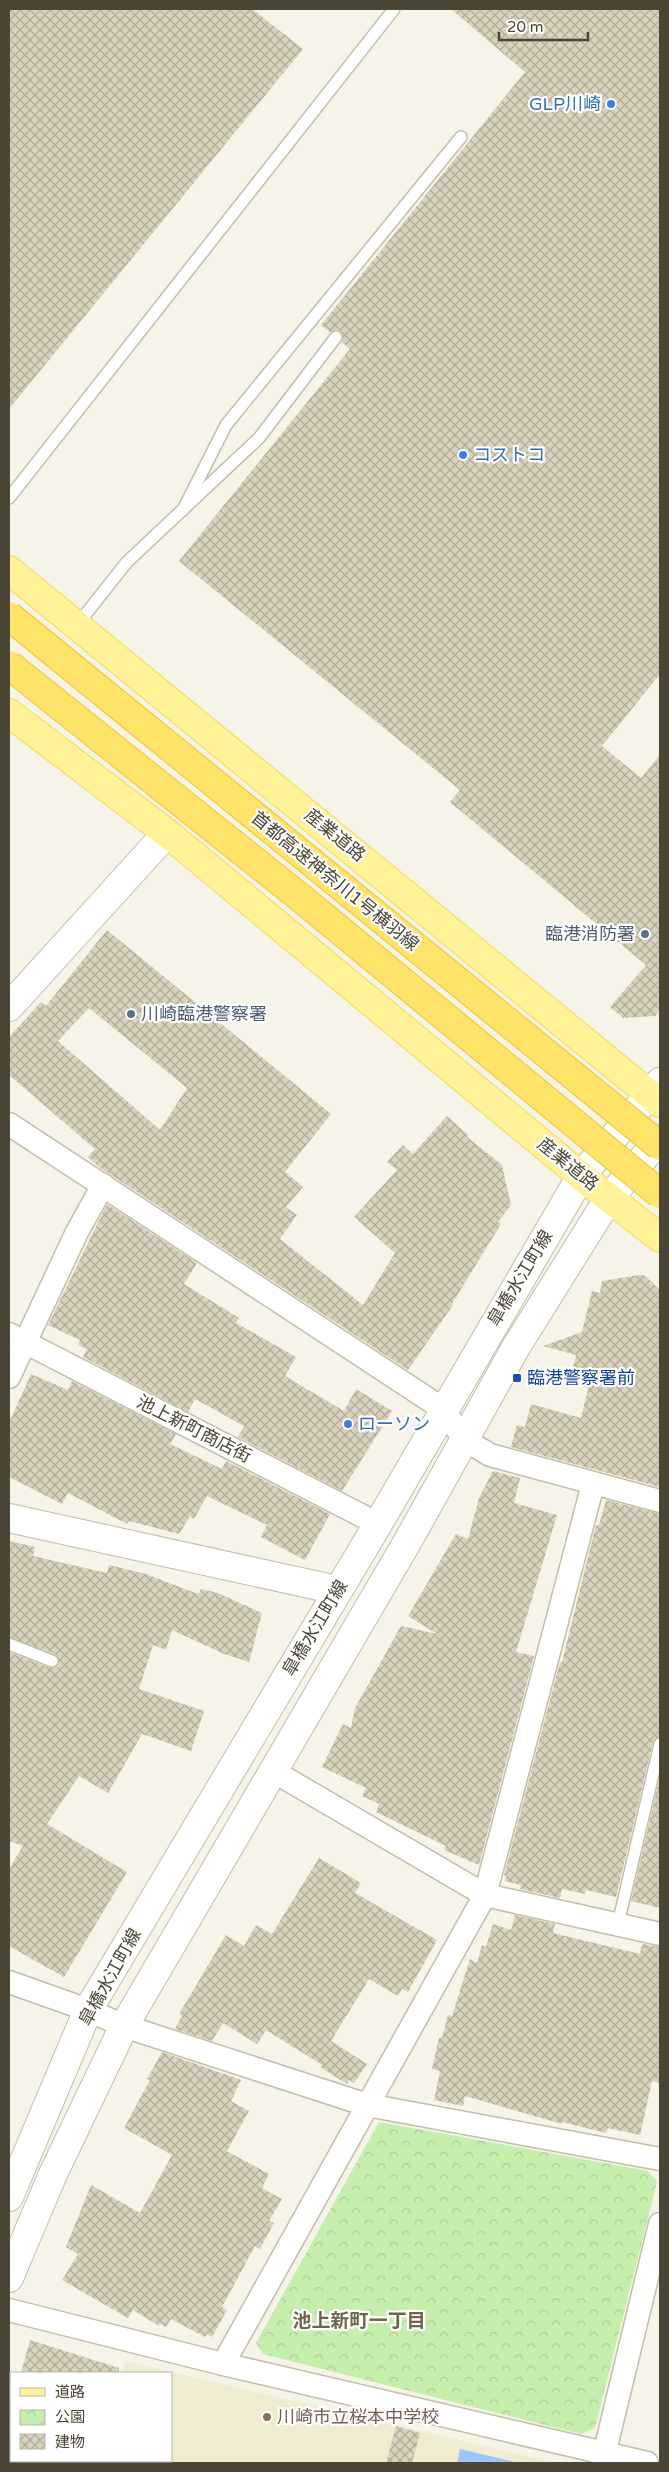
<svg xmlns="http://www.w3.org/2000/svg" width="669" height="2472" viewBox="0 0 669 2472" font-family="'Varela Round','Noto Sans JP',sans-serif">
	<defs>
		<pattern id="park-crowns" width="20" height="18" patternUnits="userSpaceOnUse" patternTransform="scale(1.25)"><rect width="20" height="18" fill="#c6eeac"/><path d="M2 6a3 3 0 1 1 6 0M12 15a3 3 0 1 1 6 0" fill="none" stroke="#accd95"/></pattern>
		<pattern id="building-cross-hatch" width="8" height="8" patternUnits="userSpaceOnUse" patternTransform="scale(1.25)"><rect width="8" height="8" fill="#d9d2bc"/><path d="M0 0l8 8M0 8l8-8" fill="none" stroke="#b2ac9a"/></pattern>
	</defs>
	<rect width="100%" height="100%" fill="#f6f4e8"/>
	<polygon fill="#f0ecd0" points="125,2361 557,2463 101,2463 102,2461 171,2461 171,2373 122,2373"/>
	<polygon fill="url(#park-crowns)" points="379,2122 648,2171 657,2182 595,2428 581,2434 263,2354 256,2343"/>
	<polygon fill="#9ec5f9" points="460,2449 519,2463 457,2463"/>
	<g fill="url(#building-cross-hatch)" fill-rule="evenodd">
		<polygon points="9,9 252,9 303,49 9,409"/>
		<polygon points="451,9 660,9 660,674 602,746 641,778 660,755 660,1009 655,1016 623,1018 610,1007 646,965 450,802 460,790 179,561 350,349 342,342 343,337 341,331 336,330 330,332 321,325 525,72"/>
		<path d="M107,930L331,1114L285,1172L303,1187L286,1207L297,1215L280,1239L363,1305L395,1253L354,1217L397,1170L387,1162L403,1145L413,1154L447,1116L468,1135L467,1137L502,1165L511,1205L498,1222L501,1224L452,1304L453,1305L408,1370L99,1167L88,1157L95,1149L9,1075V1037L41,1002L46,1006ZM89,1008L187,1088L160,1130L58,1041Z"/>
		<polygon points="107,1204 197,1263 184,1284 239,1318 236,1323 296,1357 285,1376 344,1411 356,1389 392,1411 342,1491 238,1437 244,1426 195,1399 188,1412 83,1357 87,1349 78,1345 80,1340 48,1325"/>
		<polygon points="639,1275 644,1275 660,1290 660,1487 511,1447 517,1425 525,1427 531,1404 581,1418 592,1373 573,1368 576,1355 543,1346 582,1332 592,1291 600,1293 602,1281"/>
		<polygon points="31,1374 68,1390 72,1381 176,1434 170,1444 222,1469 226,1461 330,1514 305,1560 261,1537 267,1525 207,1496 194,1519 190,1516 179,1534 129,1521 127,1524 68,1493 62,1504 9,1477 9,1423"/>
		<polygon points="493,1471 520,1478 514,1503 557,1515 516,1652 534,1656 479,1865 444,1850 446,1846 376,1812 379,1804 362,1796 366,1788 322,1767 343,1724 351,1728 355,1708 401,1626 437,1634 408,1616 456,1534 468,1539 479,1498"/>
		<polygon points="606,1500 660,1514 660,1737 653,1742 616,1897 586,1890 585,1894 562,1889 560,1898 520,1889 521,1885 505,1881 506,1876 504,1875 560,1662 562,1662 596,1525 599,1525"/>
		<polygon points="9,1541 35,1547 33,1556 107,1573 109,1565 146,1574 198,1594 201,1589 218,1593 262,1613 249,1662 224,1654 172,1630 166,1650 153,1645 139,1689 204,1711 191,1751 142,1734 108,1793 79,1776 47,1824 127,1872 64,1977 9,1946 9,1869 23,1846 9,1841 9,1652 50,1668 57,1667 59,1660 55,1654 9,1637"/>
		<polygon points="660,1776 660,1908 631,1901"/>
		<polygon points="319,1858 361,1883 355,1893 437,1940 408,1992 402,1989 398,1996 369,1979 331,2041 367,2064 354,2083 349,2080 347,2084 320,2067 322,2065 266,2030 257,2044 223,2023 212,2041 175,2029 182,2016 179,2014 226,1935 244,1946 256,1925 272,1934"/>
		<polygon points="515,1915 555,1924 553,1933 640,1954 642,1944 660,1947 660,2083 652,2081 640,2135 608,2128 606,2133 562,2122 562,2124 465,2096 463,2106 434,2100 440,2071 432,2069 439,2038 442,2038 448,2015 452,2016 470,1959 477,1963 482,1945 486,1947 493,1924 511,1930"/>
		<polygon points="162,2052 241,2080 231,2101 249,2111 227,2151 269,2174 262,2188 282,2199 269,2221 274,2223 260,2249 255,2246 222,2307 227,2310 212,2337 207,2334 205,2337 171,2319 166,2327 160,2324 159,2326 133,2310 128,2318 62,2280 78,2254 66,2247 91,2185 140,2213 172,2155 124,2128 150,2080 147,2079"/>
		<polygon points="30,2340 119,2368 119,2373 21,2373"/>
		<polygon points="396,2426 420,2433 412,2463 386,2463"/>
	</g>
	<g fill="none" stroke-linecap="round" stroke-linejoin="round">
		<g stroke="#c2bea9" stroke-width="14">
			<g id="service">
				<polyline points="9,498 394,9"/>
				<polyline points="183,510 226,425 461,137"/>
				<polyline points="77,625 127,562 259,438 336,337"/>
				<polyline points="9,1644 52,1661"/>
				<polyline points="618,1924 660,1744"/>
			</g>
		</g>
		<g stroke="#c2bea9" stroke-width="25">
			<g id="minor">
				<polyline points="9,1124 443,1409 464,1439 490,1455 660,1501"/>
				<polyline points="9,1334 378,1524"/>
				<polyline points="9,1377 76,1234 103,1185"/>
				<polyline points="273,1771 485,1895 660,1934"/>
				<polyline points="9,1982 88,2010 124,2026 367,2105 660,2159"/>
				<polyline points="9,2310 223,2364 647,2463"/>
				<polyline points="223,2364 485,1895 593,1484"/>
				<polyline points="602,2463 660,2224"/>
			</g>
		</g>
		<g stroke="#c2bea9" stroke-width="30">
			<g id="tertiary">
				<polyline points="9,1007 167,833"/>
				<polyline points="9,1518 337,1590"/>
				<polyline points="9,2197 88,2010 378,1524 581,1176 660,1082"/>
				<polyline points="9,2278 53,2174 124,2026 409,1539 516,1347 609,1198 660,1139"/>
			</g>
		</g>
		<g stroke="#f1db5a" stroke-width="30">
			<g id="primary">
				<polyline points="9,570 660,1103"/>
				<polyline points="9,713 167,833 581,1176 660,1238"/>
			</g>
		</g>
		<use href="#service" stroke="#fff" stroke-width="11"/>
		<use href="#minor" stroke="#fff" stroke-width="22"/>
		<use href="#tertiary" stroke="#fff" stroke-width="28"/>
		<use href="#primary" stroke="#fff297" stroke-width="28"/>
		<g stroke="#efc528" stroke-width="30" stroke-linecap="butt">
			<g id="motorway-bridge">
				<polyline points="9,616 660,1146"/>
				<polyline points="9,665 302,899 660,1194"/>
			</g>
		</g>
		<use href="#motorway-bridge" stroke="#ffe469" stroke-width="28"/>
	</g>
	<g fill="#3f7fe0" stroke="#fff" stroke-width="2">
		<circle cx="611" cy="104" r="5"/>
		<circle cx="463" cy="455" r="5"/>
		<circle cx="348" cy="1424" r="5"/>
	</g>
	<g fill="#5c6f8a" stroke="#fff" stroke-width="2">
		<circle cx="645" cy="934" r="5"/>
		<circle cx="131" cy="1014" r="5"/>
	</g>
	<rect fill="#1a4fb4" stroke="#fff" stroke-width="2" x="512" y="1373" width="10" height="10" rx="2.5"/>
	<circle fill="#8d6e63" stroke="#fff" stroke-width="2" cx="267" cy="2417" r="5"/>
	<g text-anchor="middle" stroke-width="4.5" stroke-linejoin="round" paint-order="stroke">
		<g font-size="18" fill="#366cbe" stroke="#fff" text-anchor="start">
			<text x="601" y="110" text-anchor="end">GLP川崎</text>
			<text x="473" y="461">コストコ</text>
			<text x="358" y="1430">ローソン</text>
		</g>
		<g font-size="18" fill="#4a4535" stroke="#fff">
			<text transform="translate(335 835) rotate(39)" y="6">産業道路</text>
			<text transform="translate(335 881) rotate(39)" y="6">首都高速神奈川1号横羽線</text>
			<text transform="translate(568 1164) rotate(39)" y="6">産業道路</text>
			<text transform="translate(520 1278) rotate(-59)" y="6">皐橋水江町線</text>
			<text transform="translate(194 1429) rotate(27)" y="6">池上新町商店街</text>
			<text transform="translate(315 1628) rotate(-59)" y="6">皐橋水江町線</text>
			<text transform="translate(110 1977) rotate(-61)" y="6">皐橋水江町線</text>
		</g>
		<g font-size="18" fill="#4e5e75" stroke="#fff" text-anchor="end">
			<text x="635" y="940">臨港消防署</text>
			<text x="141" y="1020" text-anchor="start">川崎臨港警察署</text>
		</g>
		<g font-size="18" fill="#164399" stroke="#fff" text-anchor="start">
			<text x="527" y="1384">臨港警察署前</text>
		</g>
		<g font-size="18" fill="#785e54" stroke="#fff" text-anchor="start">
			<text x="277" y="2423">川崎市立桜本中学校</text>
		</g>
		<g font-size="19" font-weight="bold" fill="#6e664b" stroke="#fff">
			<text x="359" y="2327">池上新町一丁目</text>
		</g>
	</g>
	<rect width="669" height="2472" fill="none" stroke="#4a4535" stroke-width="20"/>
	<rect x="10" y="2372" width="162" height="90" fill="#ffffff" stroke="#b7b5ae"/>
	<rect x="20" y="2388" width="25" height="8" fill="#fff297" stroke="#b7b5ae"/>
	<text x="55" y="2397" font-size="15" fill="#4a4535">道路</text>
	<rect x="20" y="2410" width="25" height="15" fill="url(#park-crowns)" stroke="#b7b5ae"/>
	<text x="55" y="2422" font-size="15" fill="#4a4535">公園</text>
	<rect x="20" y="2434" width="25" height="15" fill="url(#building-cross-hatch)" stroke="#b7b5ae"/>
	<text x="55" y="2447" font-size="15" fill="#4a4535">建物</text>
	<path d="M499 32v8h89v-8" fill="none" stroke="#4a4535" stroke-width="2.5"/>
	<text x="507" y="32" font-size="15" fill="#4a4535" stroke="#ffffff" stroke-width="4" paint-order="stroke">20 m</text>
</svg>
